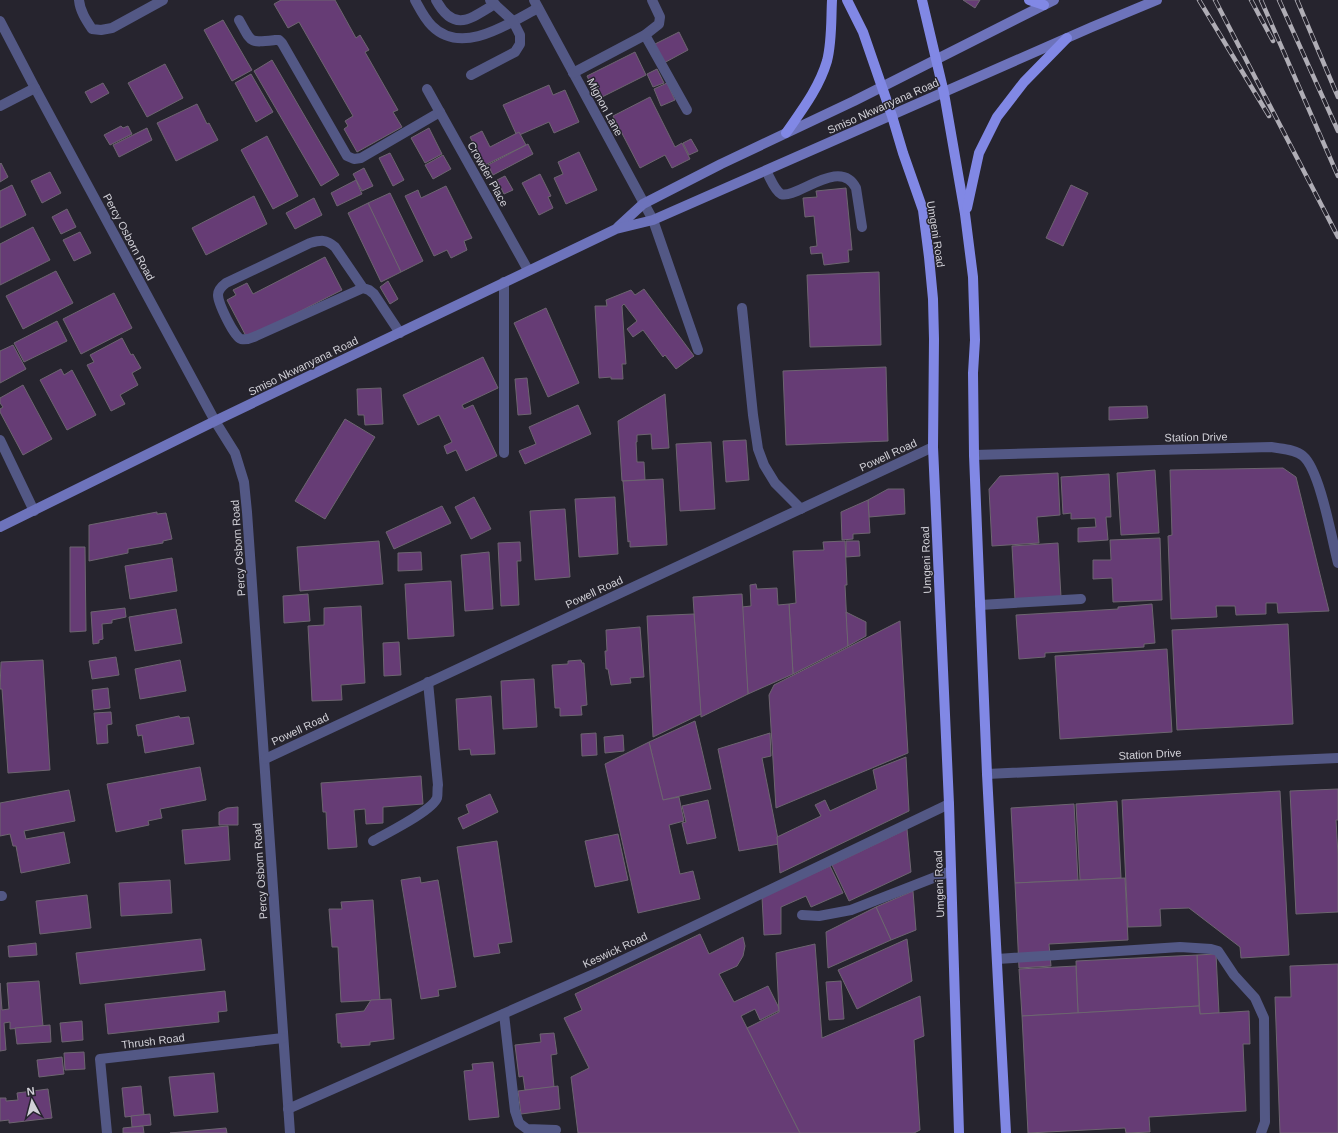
<svg xmlns="http://www.w3.org/2000/svg" width="1338" height="1133" viewBox="0 0 1338 1133" font-family="Arial,sans-serif">
	<rect width="100%" height="100%" fill="#26242e"/>
	<g fill="#663c75" stroke="#6d6570">
		<polygon points="281,0 335,0 356,38 360,35 369,50 365,52 398,110 393,112 402,127 357,152 344,129 348,126 345,121 353,116 299,22 288,28 274,4"/>
		<polygon points="963,0 980,0 975,8"/>
		<polygon points="223,20 252,70 232,81 204,30"/>
		<polygon points="679,32 688,50 662,64 653,45"/>
		<polygon points="635,52 646,75 598,99 587,76"/>
		<polygon points="272,60 339,175 321,186 254,71"/>
		<polygon points="165,64 183,98 147,117 128,83"/>
		<polygon points="657,69 664,83 653,87 647,74"/>
		<polygon points="251,74 273,112 256,122 235,83"/>
		<polygon points="103,83 109,93 91,103 85,92"/>
		<polygon points="667,83 675,100 661,106 654,89"/>
		<polygon points="549,85 553,95 565,90 579,122 554,133 549,122 517,136 503,105"/>
		<polygon points="650,97 675,147 682,143 690,159 672,168 665,155 640,168 613,116"/>
		<polygon points="197,104 207,124 209,123 218,140 176,161 157,123"/>
		<polygon points="121,126 123,128 128,126 132,134 110,145 104,135"/>
		<polygon points="147,128 152,140 119,157 113,145"/>
		<polygon points="429,128 442,154 425,163 411,138"/>
		<polygon points="482,131 490,147 519,132 526,145 485,165 470,137"/>
		<polygon points="267,136 298,196 273,209 241,150"/>
		<polygon points="691,139 698,151 689,155 683,143"/>
		<polygon points="528,144 533,154 493,175 488,165"/>
		<polygon points="579,152 597,190 566,204 554,178 563,174 558,162"/>
		<polygon points="390,153 404,180 393,186 379,158"/>
		<polygon points="443,155 451,169 433,179 425,165"/>
		<polygon points="1,163 8,177 0,182 0,164"/>
		<polygon points="364,168 373,186 362,191 353,174"/>
		<polygon points="50,172 61,193 42,203 31,181"/>
		<polygon points="540,174 551,196 548,197 553,208 539,215 522,183"/>
		<polygon points="505,176 513,190 504,194 497,180"/>
		<polygon points="356,180 362,194 337,206 331,193"/>
		<polygon points="12,185 26,215 0,228 0,191"/>
		<polygon points="1071,185 1088,193 1063,246 1046,238"/>
		<polygon points="446,186 472,238 464,241 467,250 451,258 447,250 434,256 405,196 418,190 421,198"/>
		<polygon points="846,188 852,250 848,250 849,262 824,265 822,253 811,254 810,247 817,246 814,216 805,217 803,198 817,197 816,191"/>
		<polygon points="390,193 423,261 401,272 368,203"/>
		<polygon points="254,196 267,224 206,255 192,228"/>
		<polygon points="314,198 322,215 295,229 286,213"/>
		<polygon points="368,203 401,272 381,282 348,213"/>
		<polygon points="67,209 76,227 61,234 52,217"/>
		<polygon points="33,227 50,260 0,285 0,244"/>
		<polygon points="80,232 91,253 74,261 63,240"/>
		<polygon points="325,257 342,290 247,338 227,300 236,295 233,290 247,283 253,294"/>
		<polygon points="56,271 73,303 23,329 6,296"/>
		<polygon points="879,272 881,345 810,347 807,275"/>
		<polygon points="388,281 398,299 390,304 380,287"/>
		<polygon points="644,289 694,356 676,369 665,355 663,357 643,330 633,337 627,329 637,321 624,304 622,306 626,364 622,364 623,379 611,379 611,377 599,378 595,306 607,306 606,300 631,290 635,295"/>
		<polygon points="114,293 132,328 81,354 63,319"/>
		<polygon points="546,308 579,383 548,397 514,323"/>
		<polygon points="57,321 67,341 24,362 14,343"/>
		<polygon points="122,338 131,355 133,354 141,368 132,373 138,385 120,395 125,404 111,411 87,365 94,362 90,355"/>
		<polygon points="13,345 26,369 0,383 0,351"/>
		<polygon points="483,357 498,388 462,405 464,409 473,405 497,456 466,471 456,450 447,454 444,446 452,442 439,415 418,425 403,395"/>
		<polygon points="886,367 888,441 786,445 783,371"/>
		<polygon points="61,369 64,375 72,370 96,415 67,430 40,380"/>
		<polygon points="527,378 531,414 518,415 515,379"/>
		<polygon points="23,385 52,439 23,455 0,412 0,409 3,407 0,403 0,398"/>
		<polygon points="381,388 383,424 365,425 364,415 358,415 357,389"/>
		<polygon points="665,394 669,448 652,449 651,434 637,435 637,442 636,442 637,462 644,462 645,480 622,481 618,421"/>
		<polygon points="578,405 591,434 525,464 519,451 536,444 529,427"/>
		<polygon points="1147,406 1148,418 1109,420 1109,407"/>
		<polygon points="345,419 375,437 325,519 295,501"/>
		<polygon points="746,440 749,480 726,482 723,441"/>
		<polygon points="711,442 715,509 680,511 676,444"/>
		<polygon points="1283,468 1296,477 1329,611 1278,613 1277,603 1266,603 1266,614 1236,615 1235,606 1216,606 1217,617 1171,619 1168,536 1172,535 1170,470"/>
		<polygon points="1155,470 1159,533 1121,535 1117,473"/>
		<polygon points="1058,473 1060,515 1037,517 1039,543 992,546 989,489 1000,476"/>
		<polygon points="1109,474 1111,517 1106,517 1108,540 1078,542 1078,528 1096,527 1095,518 1071,519 1071,513 1063,514 1061,477"/>
		<polygon points="663,479 667,545 630,547 630,541 628,542 623,481"/>
		<polygon points="888,489 904,489 905,514 869,517 868,500"/>
		<polygon points="474,497 491,529 471,539 455,507"/>
		<polygon points="615,497 618,554 579,557 575,499"/>
		<polygon points="868,500 870,533 853,534 853,539 842,540 841,512"/>
		<polygon points="442,506 451,523 394,549 386,532"/>
		<polygon points="565,509 570,577 535,580 530,511"/>
		<polygon points="157,512 157,514 166,513 172,539 163,541 163,543 128,549 128,553 89,561 89,525"/>
		<polygon points="1160,538 1162,600 1113,602 1112,578 1093,579 1093,560 1111,560 1110,540"/>
		<polygon points="379,541 383,584 300,591 297,547"/>
		<polygon points="845,541 847,585 845,585 848,646 793,674 789,604 796,603 793,551 824,550 823,542"/>
		<polygon points="846,541 859,541 860,556 846,557"/>
		<polygon points="520,542 521,561 517,561 519,605 501,606 498,543"/>
		<polygon points="1058,543 1061,597 1015,600 1012,546"/>
		<polygon points="70,547 85,547 86,631 70,632"/>
		<polygon points="421,552 422,570 398,571 398,553"/>
		<polygon points="489,552 493,609 465,611 461,555"/>
		<polygon points="172,558 177,591 130,599 125,566"/>
		<polygon points="451,581 454,636 408,639 405,584"/>
		<polygon points="756,584 757,589 777,588 778,605 789,604 793,674 748,694 742,607 751,606 750,585"/>
		<polygon points="308,594 310,621 284,623 283,596"/>
		<polygon points="742,594 748,694 701,717 693,597"/>
		<polygon points="1152,604 1155,643 1144,644 1144,647 1045,653 1045,657 1019,659 1016,615 1118,609 1118,607"/>
		<polygon points="361,606 365,683 341,685 342,700 312,701 308,626 324,625 324,608"/>
		<polygon points="125,608 126,617 112,620 112,623 102,624 103,639 99,640 99,643 93,644 91,612"/>
		<polygon points="176,609 182,643 135,651 129,617"/>
		<polygon points="846,612 866,622 866,636 848,646"/>
		<polygon points="694,614 701,714 653,737 647,616"/>
		<polygon points="900,621 908,753 776,808 769,695 774,685"/>
		<polygon points="1288,624 1293,724 1177,730 1172,630"/>
		<polygon points="640,627 644,677 630,678 631,683 611,685 608,669 606,669 605,651 607,651 606,630"/>
		<polygon points="399,642 401,675 384,676 383,643"/>
		<polygon points="1167,649 1172,732 1060,739 1055,656"/>
		<polygon points="116,657 119,675 92,679 89,661"/>
		<polygon points="43,660 50,770 8,773 2,689 0,689 1,662"/>
		<polygon points="180,660 186,691 140,699 135,669"/>
		<polygon points="581,660 582,663 584,663 587,705 581,706 582,715 560,716 560,708 555,708 552,665 568,664 568,661"/>
		<polygon points="534,679 537,727 503,729 501,681"/>
		<polygon points="108,688 110,708 94,710 92,690"/>
		<polygon points="491,696 495,754 471,755 470,749 459,750 456,699"/>
		<polygon points="111,712 112,724 107,725 108,743 97,744 94,713"/>
		<polygon points="179,716 180,718 189,717 194,744 145,753 142,735 138,736 136,725"/>
		<polygon points="695,721 711,789 663,800 649,742"/>
		<polygon points="596,733 597,755 582,756 581,734"/>
		<polygon points="770,733 771,756 762,758 779,844 739,851 718,749"/>
		<polygon points="623,735 624,751 605,753 604,737"/>
		<polygon points="649,742 663,800 679,797 684,821 669,825 680,874 693,871 700,899 638,913 605,764"/>
		<polygon points="906,757 909,811 780,873 777,837 821,816 815,805 825,800 830,811 877,789 873,770"/>
		<polygon points="200,767 206,800 160,809 162,818 148,821 149,825 116,832 107,784"/>
		<polygon points="421,776 423,804 383,807 383,823 366,824 365,809 354,810 357,847 328,849 326,812 323,812 321,783"/>
		<polygon points="1338,789 1338,820 1336,820 1338,855 1338,912 1296,914 1290,791"/>
		<polygon points="69,790 75,821 24,831 26,839 64,832 70,863 21,873 16,846 13,846 10,834 0,836 0,803"/>
		<polygon points="1280,791 1289,955 1241,958 1240,947 1189,908 1160,909 1161,926 1128,927 1122,800"/>
		<polygon points="490,794 498,812 463,829 458,818 469,813 466,805"/>
		<polygon points="708,800 716,838 687,844 682,823 686,822 682,806"/>
		<polygon points="1117,801 1121,878 1080,880 1076,804"/>
		<polygon points="1074,804 1078,880 1015,883 1011,808"/>
		<polygon points="238,807 238,825 219,825 219,812 227,808"/>
		<polygon points="228,826 230,860 185,864 182,830"/>
		<polygon points="907,829 911,872 849,901 832,865"/>
		<polygon points="618,834 628,880 595,887 585,841"/>
		<polygon points="497,841 512,942 498,944 500,953 474,957 457,847"/>
		<polygon points="830,866 843,893 811,907 806,896 781,907 781,934 764,935 762,897"/>
		<polygon points="420,877 421,883 438,880 456,987 438,990 439,996 421,999 401,880"/>
		<polygon points="1125,878 1128,940 1049,944 1051,966 1019,968 1015,883"/>
		<polygon points="170,880 172,913 121,916 119,883"/>
		<polygon points="913,891 916,930 891,940 876,907"/>
		<polygon points="87,895 91,928 40,934 36,901"/>
		<polygon points="373,900 380,1000 341,1002 338,947 332,947 329,909 342,909 341,902"/>
		<polygon points="876,907 891,940 828,968 826,932"/>
		<polygon points="700,934 709,954 743,937 745,946 743,956 737,966 719,974 734,1002 768,986 780,1010 760,1020 755,1009 741,1016 800,1133 578,1133 571,1077 589,1068 564,1018 582,1010 575,994"/>
		<polygon points="201,939 205,970 80,984 76,953"/>
		<polygon points="907,939 912,981 857,1009 838,970"/>
		<polygon points="36,943 37,955 9,957 8,946"/>
		<polygon points="815,944 822,1038 920,996 924,1036 914,1040 920,1130 914,1133 800,1133 747,1028 779,1012 776,953"/>
		<polygon points="1216,954 1219,1013 1200,1014 1197,955"/>
		<polygon points="1197,955 1199,1006 1078,1013 1076,961"/>
		<polygon points="1338,964 1338,1133 1280,1133 1275,997 1291,997 1290,966"/>
		<polygon points="1076,966 1078,1013 1022,1016 1019,969"/>
		<polygon points="39,981 43,1026 10,1029 10,1022 4,1023 6,1050 0,1051 0,983 2,1010 9,1009 7,983"/>
		<polygon points="841,981 844,1019 829,1020 826,982"/>
		<polygon points="225,991 227,1011 218,1012 219,1022 108,1034 105,1004"/>
		<polygon points="391,999 394,1039 370,1042 370,1045 341,1047 341,1043 338,1043 336,1014 364,1011 371,1000"/>
		<polygon points="1199,1006 1200,1014 1249,1011 1250,1044 1243,1044 1246,1111 1149,1117 1150,1132 1126,1133 1125,1128 1028,1133 1022,1016"/>
		<polygon points="82,1021 83,1040 62,1042 60,1023"/>
		<polygon points="50,1025 51,1042 17,1044 15,1028"/>
		<polygon points="554,1033 557,1054 551,1055 554,1087 525,1090 523,1076 519,1077 515,1045 541,1042 540,1034"/>
		<polygon points="84,1052 85,1069 65,1070 64,1053"/>
		<polygon points="62,1057 64,1074 39,1077 37,1060"/>
		<polygon points="493,1062 499,1117 469,1120 464,1071 473,1070 472,1064"/>
		<polygon points="214,1073 218,1112 174,1116 169,1077"/>
		<polygon points="141,1086 144,1115 125,1117 122,1088"/>
		<polygon points="558,1086 560,1109 521,1114 518,1091"/>
		<polygon points="48,1089 52,1118 9,1123 9,1120 0,1121 0,1098 6,1098 6,1101 18,1100 17,1093"/>
		<polygon points="150,1114 151,1125 132,1127 131,1116"/>
		<polygon points="143,1126 144,1133 123,1133 123,1128"/>
		<polygon points="226,1128 227,1133 170,1133"/>
	</g>
	<g fill="none" stroke-linecap="round" stroke-linejoin="round">
		<g stroke="#535885" stroke-width="10">
			<path d="M79,0C80,11 86,20 92,29L101,30L112,28L163,0"/>
			<path d="M415,0C420,9 424,18 432,26C462,56 508,24 538,8"/>
			<path d="M436,0C454,33 470,19 495,4"/>
			<polyline points="534,0 653,220 698,350"/>
			<path d="M239,20C252,43 248,43 275,40H279L282,43L347,156L354,159L361,158L440,112"/>
			<polyline points="645,35 687,110"/>
			<polyline points="573,73 645,35 659,24 660,17 652,0"/>
			<polyline points="471,75 515,52 520,44 520,35 513,21 490,0"/>
			<polyline points="427,89 528,270"/>
			<path d="M766,171C770,177 774,190 781,194C796,200 840,156 856,188L862,227"/>
			<path d="M363,288L335,247C326,239 321,240 310,243L226,283C222,286 218,290 218,295C218,303 234,337 241,339C246,340 252,338 256,336L363,288L369,290L374,294L400,333"/>
			<polyline points="742,308 753,415 758,449 764,465 775,483 801,509"/>
			<polyline points="0,440 34,511"/>
			<polyline points="504,453 504,282"/>
			<path d="M974,455L1271,447C1281,449 1295,449 1303,456C1320,470 1332,540 1338,563"/>
			<polyline points="980,605 1081,599"/>
			<polyline points="987,774 1338,758"/>
			<path d="M373,841C387,833 432,811 437,798C438,794 437,789 438,785L428,682"/>
			<polyline points="802,915 819,916 851,910 951,871"/>
			<polyline points="997,959 1180,947 1211,949 1218,951 1234,975 1255,998 1264,1018 1265,1122 1261,1133"/>
			<polyline points="504,1014 515,1111 519,1123 527,1129 556,1130"/>
		</g>
		<g stroke="#535885" stroke-width="10">
			<polyline points="0,21 35,88 215,421 235,453 244,482 247,512 290,1133"/>
			<polyline points="0,106 35,88"/>
			<polyline points="265,759 933,447"/>
			<polyline points="0,896 2,896"/>
			<polyline points="288,1109 598,972 949,804"/>
			<polyline points="107,1133 100,1059 283,1038"/>
		</g>
		<g stroke="#6d73bb" stroke-width="10">
			<polyline points="618,227 643,204 721,164 854,101 1054,0"/>
			<polyline points="0,527 215,421 616,229 653,220 1092,27 1157,0"/>
		</g>
		<g stroke="#8188e5" stroke-width="10">
			<polyline points="847,0 863,32 892,116 903,153 923,210 929,257 933,299 934,339 933,447 949,804 959,1133"/>
			<polyline points="922,0 944,93 965,214 973,277 975,340 973,373 974,455 987,774 1006,1133"/>
			<polyline points="1029,0 1044,5"/>
			<path d="M786,133C802,110 819,88 827,61C832,42 831,20 832,0"/>
			<polyline points="967,208 979,153 997,117 1024,82 1067,38"/>
		</g>
		<g stroke="#afadb5" stroke-width="4.5">
			<g id="rail">
				<polyline points="1199,0 1269,116"/>
				<polyline points="1215,0 1338,237"/>
				<polyline points="1251,0 1273,41"/>
				<polyline points="1261,0 1338,176"/>
				<polyline points="1279,0 1338,131"/>
				<polyline points="1297,0 1338,97"/>
			</g>
		</g>
		<use href="#rail" stroke="#26242e" stroke-width="3" stroke-dasharray="9" stroke-linecap="butt"/>
	</g>
	<g text-anchor="middle" stroke-width="3" stroke-linejoin="round" paint-order="stroke">
		<g font-size="11" fill="#d2d1d8" stroke="#26242e">
			<text transform="translate(883 106) rotate(-24)" y="4">Smiso Nkwanyana Road</text>
			<text transform="translate(605 107) rotate(62)" y="4">Mignon Lane</text>
			<text transform="translate(488 174) rotate(61)" y="4">Crowder Place</text>
			<text transform="translate(936 234) rotate(81)" y="4">Umgeni Road</text>
			<text transform="translate(129 237) rotate(62)" y="4">Percy Osborn Road</text>
			<text transform="translate(303 366) rotate(-26)" y="4">Smiso Nkwanyana Road</text>
			<text transform="translate(1196 437) rotate(-1)" y="4">Station Drive</text>
			<text transform="translate(888 455) rotate(-25)" y="4">Powell Road</text>
			<text transform="translate(238 548) rotate(-94)" y="4">Percy Osborn Road</text>
			<text transform="translate(926 560) rotate(-92)" y="4">Umgeni Road</text>
			<text transform="translate(594 592) rotate(-25)" y="4">Powell Road</text>
			<text transform="translate(300 729) rotate(-25)" y="4">Powell Road</text>
			<text transform="translate(1150 754) rotate(-3)" y="4">Station Drive</text>
			<text transform="translate(260 871) rotate(-94)" y="4">Percy Osborn Road</text>
			<text transform="translate(939 884) rotate(-92)" y="4">Umgeni Road</text>
			<text transform="translate(615 950) rotate(-25)" y="4">Keswick Road</text>
			<text transform="translate(153 1041) rotate(-7)" y="4">Thrush Road</text>
		</g>
	</g>
	<g transform="translate(32 1101) rotate(353)" stroke="#26242e" stroke-width="3" paint-order="stroke">
	<path d="M0-3L7 15L0 10L-7 15Z" fill="#d2d1d8"/>
	<text y="-6" font-size="11" font-weight="bold" text-anchor="middle" fill="#d2d1d8">N</text>
	</g>
</svg>
